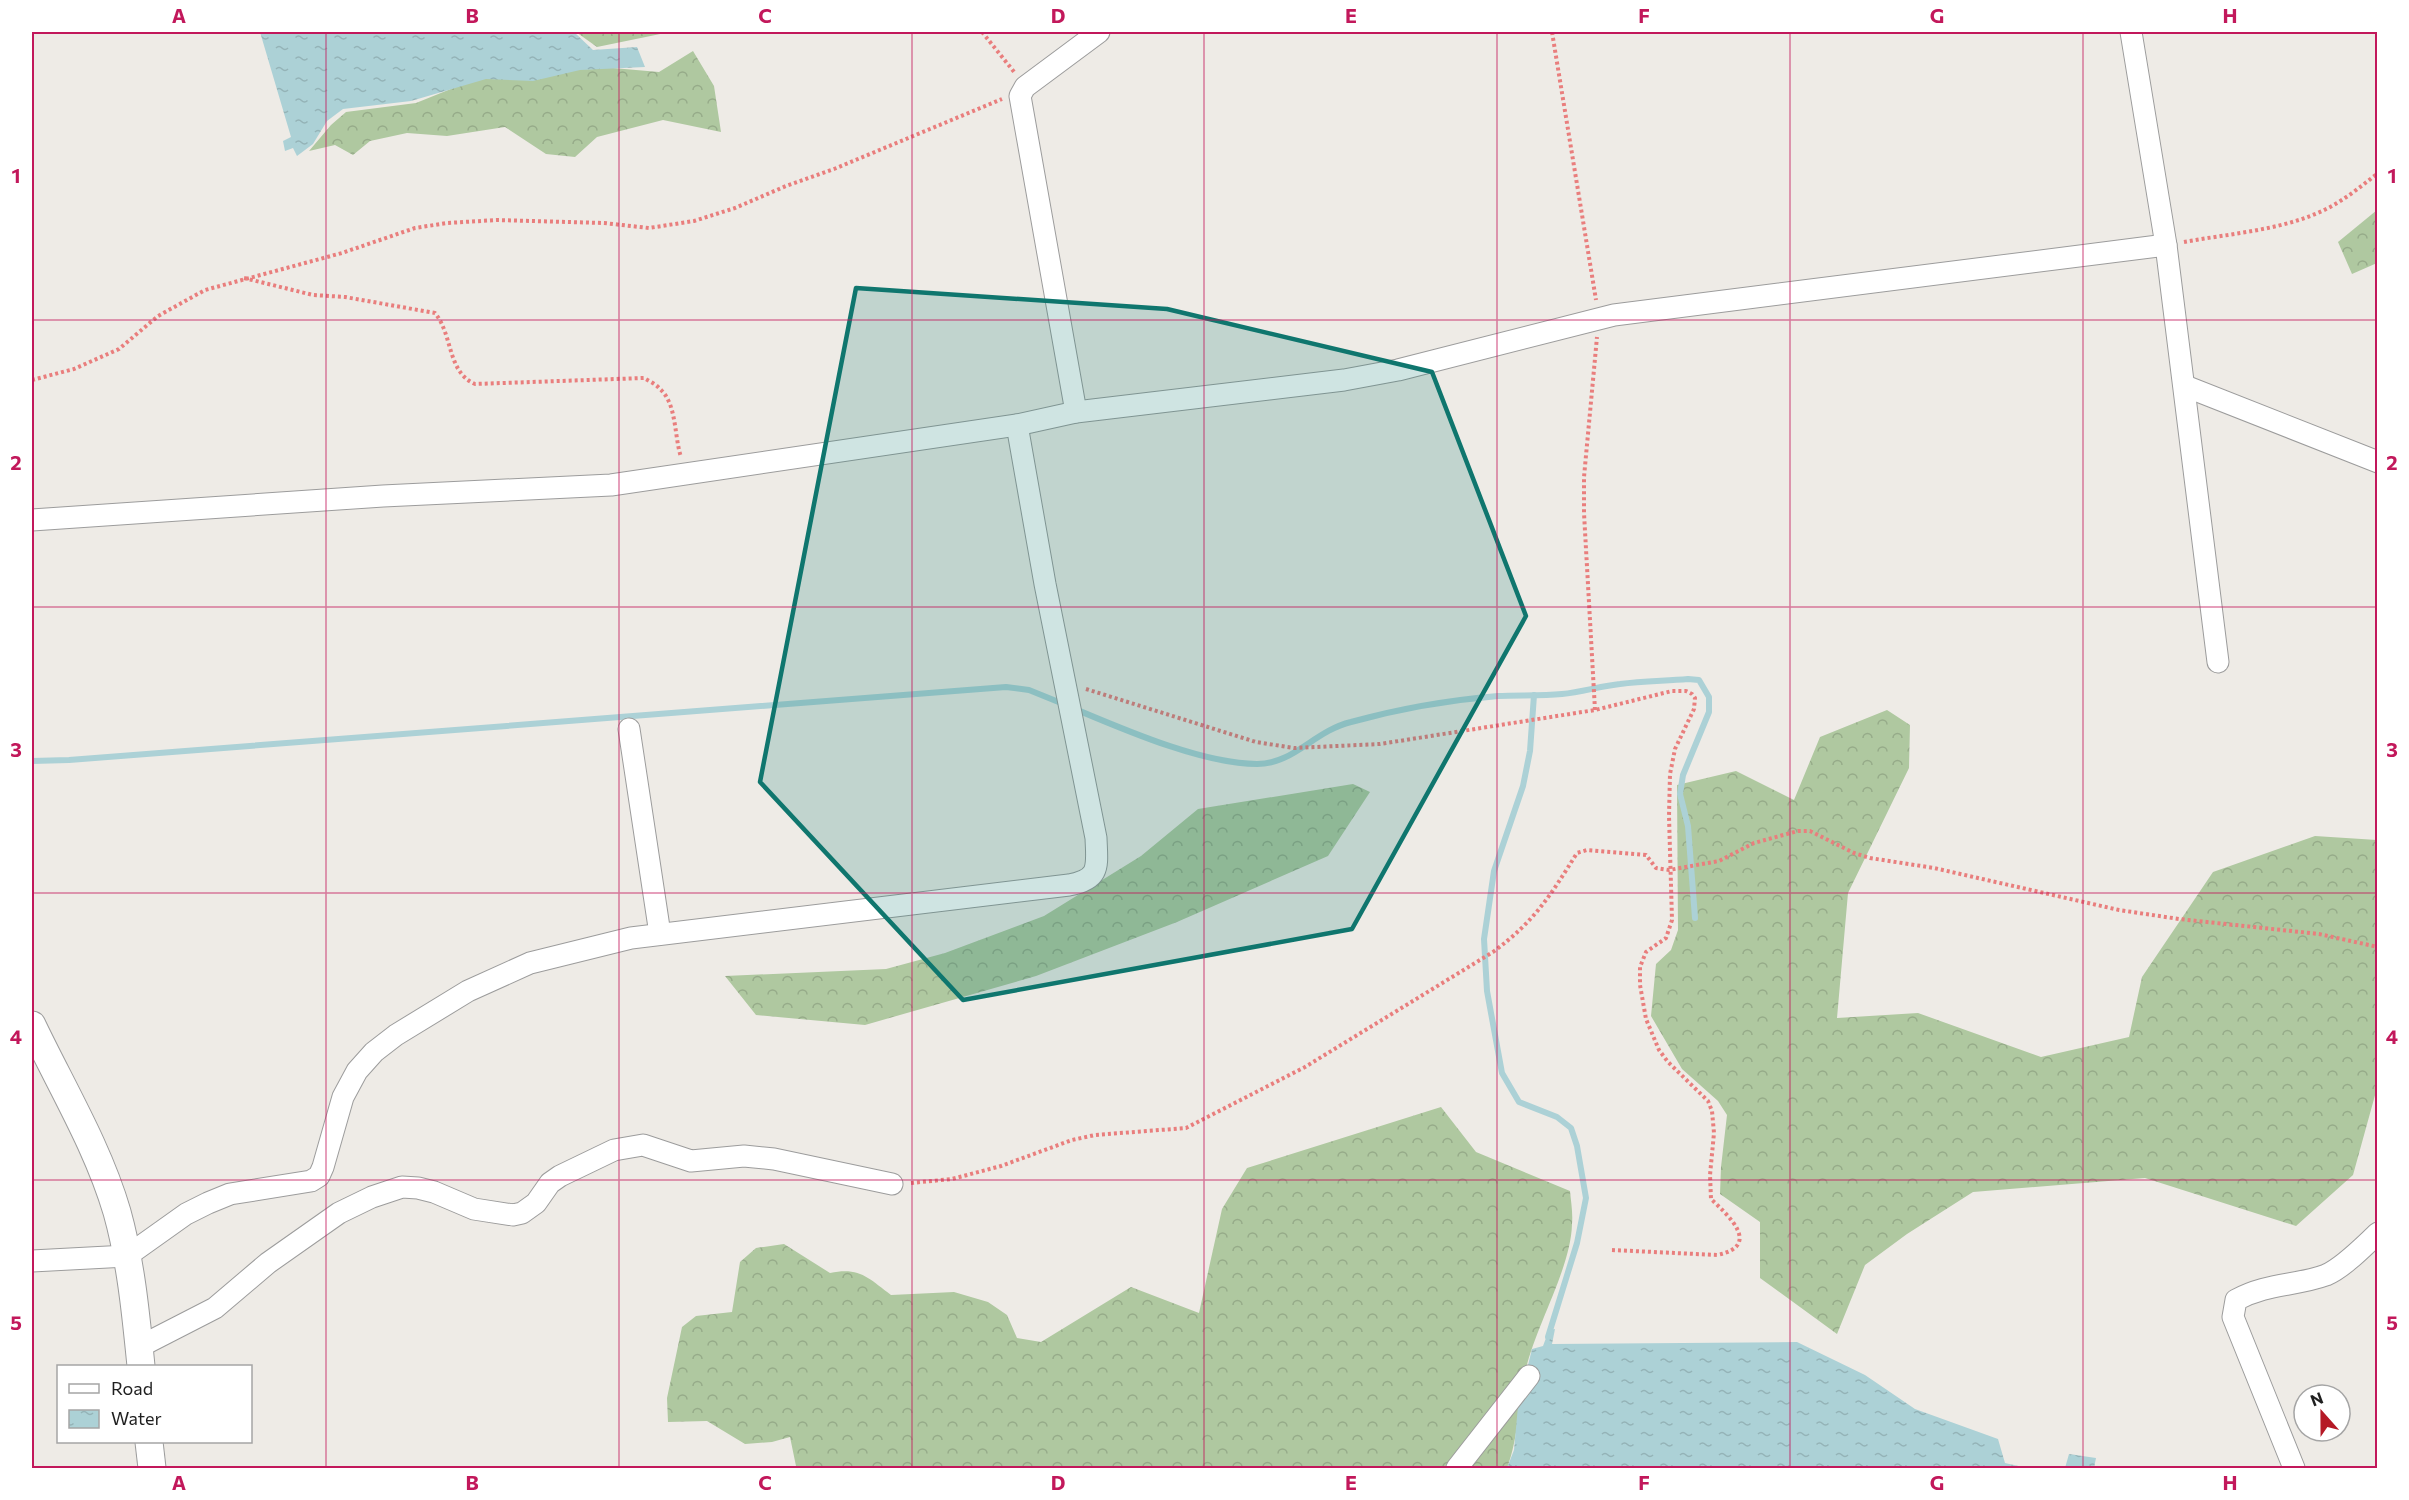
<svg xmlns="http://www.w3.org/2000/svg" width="2409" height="1500" viewBox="0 0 2409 1500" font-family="Commissioner,sans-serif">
	<defs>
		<pattern id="forest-crowns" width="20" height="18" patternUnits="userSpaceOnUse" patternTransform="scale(1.5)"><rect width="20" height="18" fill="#afc8a0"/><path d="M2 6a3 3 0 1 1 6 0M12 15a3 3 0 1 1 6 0" fill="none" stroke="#96ab89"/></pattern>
		<pattern id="water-ripples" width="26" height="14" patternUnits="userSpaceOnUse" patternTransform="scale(1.5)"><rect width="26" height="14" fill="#acd1d6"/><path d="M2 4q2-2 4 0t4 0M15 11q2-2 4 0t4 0" fill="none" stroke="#94b3b7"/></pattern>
	</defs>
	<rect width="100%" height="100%" fill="#eeebe6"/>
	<g fill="url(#forest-crowns)">
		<polygon points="576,32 670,32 597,47"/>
		<polygon points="693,51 714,86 721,132 663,120 597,137 575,157 546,154 505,127 447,136 407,133 370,141 353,155 335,145 309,151 331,125 346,112 416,103 483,76 590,66 659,72"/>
		<polygon points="2377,210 2377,263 2352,274 2338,242"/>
		<polygon points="1887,710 1910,725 1909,768 1848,893 1837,1018 1918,1013 2041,1057 2129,1037 2142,977 2213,872 2315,836 2377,840 2377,1088 2353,1175 2296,1226 2145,1178 1973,1192 1907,1234 1865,1265 1837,1334 1760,1278 1760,1222 1720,1194 1721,1167 1727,1115 1718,1101 1682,1069 1651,1016 1656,964 1671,950 1678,930 1677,785 1736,771 1794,800 1820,737"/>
		<polygon points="1353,784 1370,792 1328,856 1177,922 1036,976 865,1025 756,1015 725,976 886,969 945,953 1044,916 1141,856 1198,809"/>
		<path d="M1441,1107L1476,1152L1570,1191C1571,1202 1573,1213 1572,1224C1571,1268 1536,1325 1526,1369C1518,1402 1519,1437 1507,1468H802L796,1466L790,1437L772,1442L745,1444L707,1421L668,1422L667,1398L682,1327L696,1316L732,1312L740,1262L756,1248L784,1244L830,1273C860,1267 868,1278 891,1295L954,1292L988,1302L1007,1315L1017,1338L1041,1342L1131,1287L1199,1313L1222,1209L1247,1168Z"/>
	</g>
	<g fill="url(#water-ripples)">
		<polygon points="260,32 574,32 593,50 637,47 645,67 580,70 533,81 486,79 411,101 343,109 327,121 313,144 297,156 293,148 285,151 283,141 291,137"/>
		<polygon points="1555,1329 1552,1344 1797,1342 1865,1375 1915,1409 1998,1439 2005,1463 2027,1468 1507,1468 1514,1450 1518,1406 1532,1349 1543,1346 1549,1330"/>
		<polygon points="2069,1454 2096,1458 2094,1468 2065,1468"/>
	</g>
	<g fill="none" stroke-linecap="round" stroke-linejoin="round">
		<g stroke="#acd1d6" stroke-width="6">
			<polyline points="1534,695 1530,751 1523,786 1494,871 1484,939 1487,991 1502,1073 1519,1102 1557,1117 1571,1128 1577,1146 1586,1198 1577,1243 1548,1337"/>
			<path d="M1075,709C1125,730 1203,764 1257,764C1294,764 1314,731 1351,722C1398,709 1450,700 1498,696C1519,695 1541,696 1562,694C1582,692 1601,686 1620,684C1643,681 1665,681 1688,679L1699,680L1709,697V712L1683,775L1680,794L1688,826L1695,918"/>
			<polyline points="32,761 69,760 1006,687 1029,690 1066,705"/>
		</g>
		<g stroke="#9c9c9c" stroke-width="23">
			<g id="minor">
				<polyline points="2131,32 2166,245 2218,662"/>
				<polyline points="2185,386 2378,462"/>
				<polyline points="1076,412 1020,96 1025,87 1099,32"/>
				<polyline points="32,520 383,496 611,485 1017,425 1076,412 1344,380 1398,370 1614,315 2166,245"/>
				<polyline points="629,729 660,934"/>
				<path d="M32,1261L127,1256L186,1214L208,1203L230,1194L311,1181L319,1176L323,1167L343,1097L357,1071L374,1052L396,1035L468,991L530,963L631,938L1069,885C1101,879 1097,866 1096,838L1045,584L1017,425"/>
				<polyline points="139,1347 215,1308 268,1263 339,1213 372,1197 402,1187 418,1188 434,1192 474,1209 513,1215 522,1213 536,1203 550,1183 560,1176 614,1150 643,1145 691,1161 744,1156 774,1159 892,1184"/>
				<polyline points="1457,1468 1529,1376"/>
				<path d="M2294,1468L2233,1317L2236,1300C2267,1283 2296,1286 2326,1275C2343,1268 2364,1246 2378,1233"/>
			</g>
		</g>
		<g stroke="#9c9c9c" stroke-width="29">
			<g id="tertiary">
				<path d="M32,1025C61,1086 98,1147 117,1212C131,1262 136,1316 141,1366"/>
				<polyline points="149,1442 152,1468"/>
			</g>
		</g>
		<g stroke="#e97e7d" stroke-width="4" stroke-dasharray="3 3" stroke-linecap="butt">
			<polyline points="982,32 1015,73"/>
			<polyline points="1552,32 1596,300"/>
			<path d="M2184,242C2233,233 2288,230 2332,206C2348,197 2363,185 2378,173"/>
			<path d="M244,278L313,295L345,297L435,313C453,335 447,372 475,384L644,378C649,381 656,384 660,389C677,404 674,436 681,457"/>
			<polyline points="32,380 74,369 119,349 158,316 205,290 342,253 415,228 447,223 497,220 604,223 649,228 694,221 735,208 786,186 834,169 1002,99"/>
			<path d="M1086,689L1256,742L1294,748L1380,744L1595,710L1672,691H1686L1692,694L1695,698L1694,709L1675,749L1670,774L1669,816L1672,920L1666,938L1646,952L1640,967V985L1646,1019L1659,1050L1668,1062L1708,1101L1712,1111L1714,1133L1710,1175L1711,1199C1729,1216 1762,1246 1717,1255L1612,1250"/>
			<polyline points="1595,710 1584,513 1584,477 1597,337"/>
			<path d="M911,1183L952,1179L1001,1166L1072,1140L1095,1135L1186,1128L1305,1067L1493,952C1535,921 1550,896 1577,853L1587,850L1646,855L1656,868L1669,870L1719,861L1754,843L1798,831H1810L1854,853L1870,858L1934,868L2119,910L2179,919L2319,934L2378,947"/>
		</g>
		<use href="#minor" stroke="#fff" stroke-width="21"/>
		<use href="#tertiary" stroke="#fff" stroke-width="27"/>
	</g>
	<path fill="#0f766e" fill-opacity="0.2" stroke="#0f766e" stroke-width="4.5" stroke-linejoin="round" d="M856,288L1167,309L1432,372L1526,616L1352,929L963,1000L760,782Z"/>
	<path fill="none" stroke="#c2185b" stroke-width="1.5" stroke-opacity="0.55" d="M326,32V1468M619,32V1468M912,32V1468M1204,32V1468M1497,32V1468M1790,32V1468M2083,32V1468M32,320H2378M32,607H2378M32,893H2378M32,1180H2378"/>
	<rect width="2409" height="1500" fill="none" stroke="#ffffff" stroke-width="66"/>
	<rect x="57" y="1365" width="195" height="78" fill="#ffffff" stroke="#a5a5a5" stroke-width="1.5"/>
	<rect x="69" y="1384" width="30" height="9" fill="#ffffff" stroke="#a5a5a5" stroke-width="1.5"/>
	<text x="111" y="1395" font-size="18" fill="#1f1f1f">Road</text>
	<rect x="69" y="1410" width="30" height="18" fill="url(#water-ripples)" stroke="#a5a5a5" stroke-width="1.5"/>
	<text x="111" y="1425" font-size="18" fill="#1f1f1f">Water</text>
	<g transform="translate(2322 1413) rotate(339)"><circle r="28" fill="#ffffff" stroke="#a5a5a5" stroke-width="1.5"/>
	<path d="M0-4.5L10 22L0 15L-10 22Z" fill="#b51926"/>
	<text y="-9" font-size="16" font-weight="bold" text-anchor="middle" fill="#1f1f1f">N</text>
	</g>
	<rect x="33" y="33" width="2343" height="1434" fill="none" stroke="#c2185b" stroke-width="2"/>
	<g font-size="20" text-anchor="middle" font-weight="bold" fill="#c2185b">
		<text x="179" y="23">A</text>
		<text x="472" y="23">B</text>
		<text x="765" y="23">C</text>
		<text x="1058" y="23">D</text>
		<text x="1351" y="23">E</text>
		<text x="1644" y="23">F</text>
		<text x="1937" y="23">G</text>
		<text x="2230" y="23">H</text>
		<text x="16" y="183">1</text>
		<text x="2392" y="183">1</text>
		<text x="16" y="470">2</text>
		<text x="2392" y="470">2</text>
		<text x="16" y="757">3</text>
		<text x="2392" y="757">3</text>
		<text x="16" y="1044">4</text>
		<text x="2392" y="1044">4</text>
		<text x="16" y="1330">5</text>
		<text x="2392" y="1330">5</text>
		<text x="179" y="1490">A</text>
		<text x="472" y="1490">B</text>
		<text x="765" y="1490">C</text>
		<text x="1058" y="1490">D</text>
		<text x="1351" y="1490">E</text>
		<text x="1644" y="1490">F</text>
		<text x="1937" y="1490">G</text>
		<text x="2230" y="1490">H</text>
	</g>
</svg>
